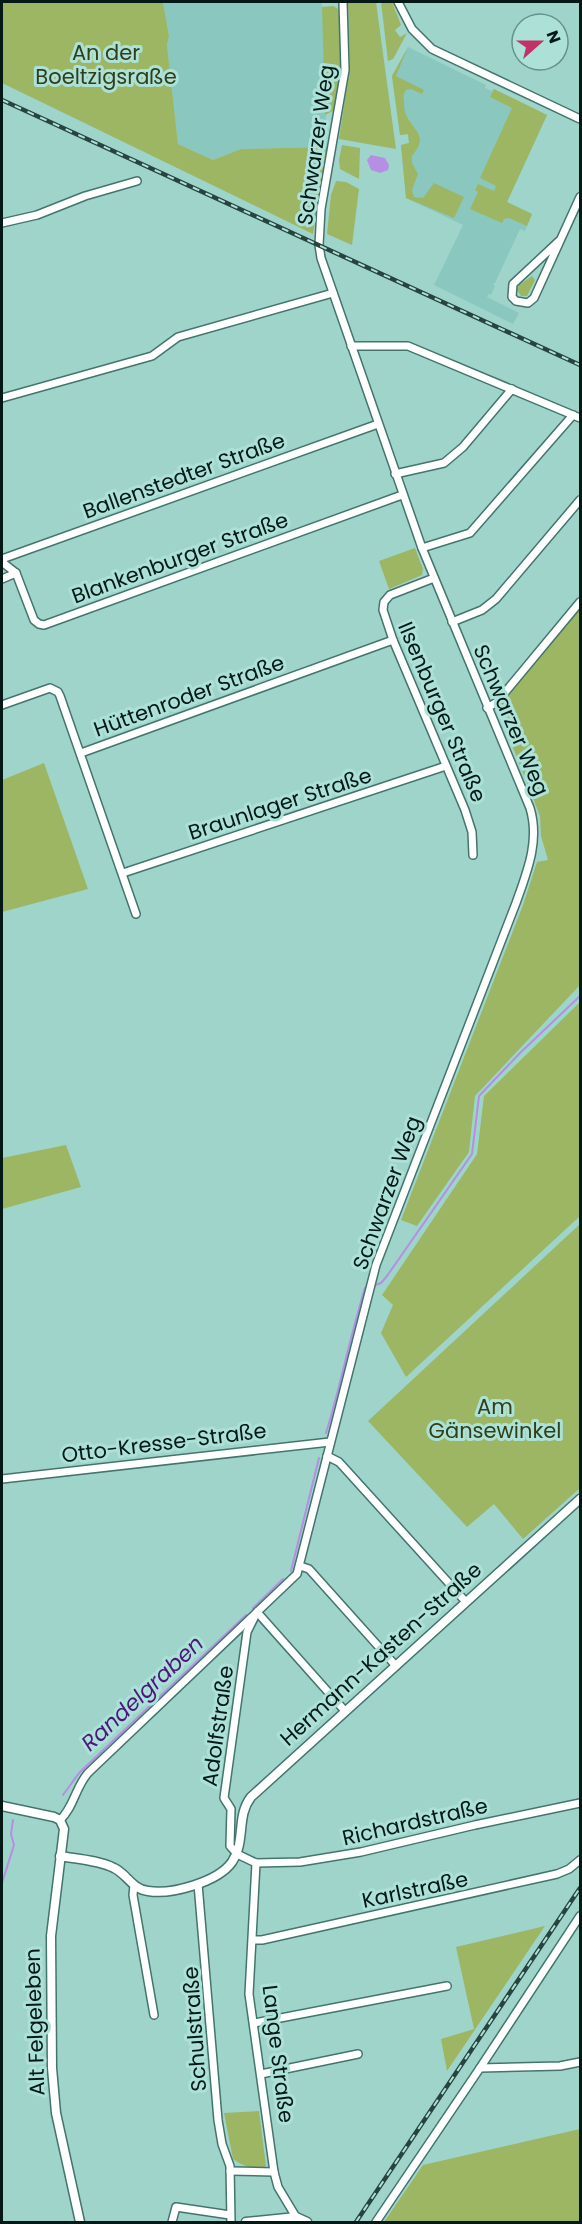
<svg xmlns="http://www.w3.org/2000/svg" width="582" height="2224" viewBox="0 0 582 2224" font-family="Poppins,sans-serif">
	<rect width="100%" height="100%" fill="#9fd4cb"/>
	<g fill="#8ac8bf">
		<polygon points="163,2 328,2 322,3 327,147 241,149 213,160 178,144 167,45 169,36"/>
		<polygon points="408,47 486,85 485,88 492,91 493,89 547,115 507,202 532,214 525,231 520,229 495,283 493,284 495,286 491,295 489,294 487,297 519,313 513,324 434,285 463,225 406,198 401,145 409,143 408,134 400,135 392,76"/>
	</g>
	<g fill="#9cb663">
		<polygon points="2,2 163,2 169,36 167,45 178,144 213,160 241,149 327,147 313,234 2,83"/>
		<polygon points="348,2 376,2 396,149 339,139 350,67"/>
		<polygon points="381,2 392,2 401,25 395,30 400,37 407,33 393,59 388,61"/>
		<polygon points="333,6 340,10 342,65 336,107 333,111 325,115 322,7"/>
		<path d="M408,47L396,76L424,90L422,94L411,89L406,90C402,96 404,97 404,104C404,129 434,131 412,156V163L418,174L412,190L414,197L423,198L434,183L464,197L454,218L406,198L401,145L409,143L408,134L400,135L392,76Z"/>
		<polygon points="494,89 547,115 507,202 532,214 527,226 509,218 504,219 502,223 470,209 478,192 475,190 478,184 494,191 496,186 480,178 512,108 490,97"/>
		<polygon points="342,145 360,148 359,179 340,169 339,160"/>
		<polygon points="336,181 346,182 359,189 352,245 327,234 331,195"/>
		<polygon points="532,276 535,280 527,296 521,296 517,290 519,285"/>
		<polygon points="415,548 423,569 422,575 389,589 379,561"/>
		<polygon points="580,608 580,985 475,1096 469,1152 417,1226 401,1220 523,905 537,862 548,860 541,836 540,816 499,712 503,701"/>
		<polygon points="44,763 88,889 2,912 2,780"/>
		<polygon points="580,1002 580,1216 406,1377 381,1333 393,1305 382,1295 477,1154 484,1096"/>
		<polygon points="66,1145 81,1187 2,1209 2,1158"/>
		<polygon points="580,1224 580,1488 523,1539 494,1504 467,1527 368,1421"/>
		<polygon points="545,1926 447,2071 441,2039 474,2029 456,1947"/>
		<path d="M259,2111L266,2166C255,2171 243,2166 233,2159L224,2113Z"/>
		<polygon points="580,2129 580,2222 384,2222 423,2165"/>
	</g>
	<polygon fill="#b48fe4" points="371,155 385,158 389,165 388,170 380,173 371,170 367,160"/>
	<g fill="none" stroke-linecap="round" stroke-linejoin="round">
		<g stroke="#b48fe4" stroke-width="2">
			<polyline points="373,1286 381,1283 387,1276 472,1154 479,1096 520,1053 580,996"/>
			<path d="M326,1433C341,1385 350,1336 365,1288L367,1287"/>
			<polyline points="291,1571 319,1458"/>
			<polyline points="253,1608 283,1579"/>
			<polyline points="63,1795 79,1773 246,1615"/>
			<polyline points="2,1883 14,1845 11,1834 13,1820"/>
		</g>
		<g stroke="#43756d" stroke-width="10">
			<g id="minor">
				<polyline points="398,2 412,29 432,49 580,119"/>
				<polyline points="2,223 37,215 85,196 137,181"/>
				<polyline points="559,241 513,284 512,297 516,301 528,303 534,298 580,197"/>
				<polyline points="351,346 408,346 580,418"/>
				<polyline points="2,398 152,356 178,337 333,293"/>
				<polyline points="395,474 444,463 463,447 512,389"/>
				<polyline points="422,548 470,533 573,415"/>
				<polyline points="2,559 378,424"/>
				<polyline points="2,562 16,573 34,620 39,624 44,625 402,495"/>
				<polyline points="434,578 390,595 384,602 383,610 393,640 465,810 472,832 473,855"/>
				<polyline points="2,579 16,573"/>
				<polyline points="452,622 482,610 496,599 580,500"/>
				<polyline points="2,705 50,688 58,692 60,696 136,914"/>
				<polyline points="487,708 497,702 580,602"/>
				<polyline points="81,753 393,640"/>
				<polyline points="123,873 446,766"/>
				<polyline points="327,1456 339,1462 466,1602"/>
				<polyline points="2,1479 330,1442"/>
				<polyline points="300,1566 309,1569 396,1666"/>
				<path d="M60,1820C74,1807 75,1788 88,1773L297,1574L376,1265L516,903C527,872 540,841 530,808L422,548L321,258L319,245L321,209L345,70L343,2"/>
				<polyline points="256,1863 300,1862 361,1852 475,1825 580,1803"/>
				<polyline points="198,1884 218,2120 222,2144 230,2166 231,2222"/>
				<polyline points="134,1885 133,1895 154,2015"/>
				<polyline points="253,1940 262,1940 557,1874 569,1869 580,1860"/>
				<polyline points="254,2023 447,1986"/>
				<polyline points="480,2068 580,1916"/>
				<polyline points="261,2074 358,2054"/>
				<polyline points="230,2171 274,2172"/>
				<polyline points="296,2217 278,2187 274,2172 249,1994 256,1863 237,1854 230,1846 231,1809 224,1798 247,1632 257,1612 345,1711"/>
				<polyline points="172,2222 176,2207 230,2215"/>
				<polyline points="376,2222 480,2068 560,2066 580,2062"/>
			</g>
		</g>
		<g stroke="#43756d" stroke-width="11">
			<g id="tertiary">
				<polyline points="2,1806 54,1817 60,1820 64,1829 51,1936 52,2068 56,2113 80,2222"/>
				<path d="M60,1856C77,1859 98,1860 114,1868C127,1874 132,1889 148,1891C171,1895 218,1882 232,1862C246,1841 236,1816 251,1797L580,1499"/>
				<polyline points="246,2222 296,2217 307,2222"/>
			</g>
		</g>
		<use href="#minor" stroke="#fff" stroke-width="7"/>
		<use href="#tertiary" stroke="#fff" stroke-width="8"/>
		<g stroke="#27443f" stroke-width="4.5">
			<g id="rail">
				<polyline points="2,100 580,365"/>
				<polyline points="356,2222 580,1888"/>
			</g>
		</g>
		<use href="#rail" stroke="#ace1d8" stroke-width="2" stroke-dasharray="7" stroke-linecap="butt"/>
	</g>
	<g text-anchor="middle" stroke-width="6" stroke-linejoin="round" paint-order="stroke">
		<g font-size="21" fill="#323e17" stroke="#ace1d8">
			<text x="106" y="60">An der<tspan x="106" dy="24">Boeltzigsraße</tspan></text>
			<text x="495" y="1414">Am<tspan x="495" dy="24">Gänsewinkel</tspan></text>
		</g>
		<g font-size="21" fill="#041916" stroke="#ace1d8">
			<text transform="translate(316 145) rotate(-82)" y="7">Schwarzer Weg</text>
			<text transform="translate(184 476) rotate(-20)" y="7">Ballenstedter Straße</text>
			<text transform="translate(180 558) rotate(-20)" y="7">Blankenburger Straße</text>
			<text transform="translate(189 696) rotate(-20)" y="7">Hüttenroder Straße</text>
			<text transform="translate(442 712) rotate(67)" y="7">Ilsenburger Straße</text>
			<text transform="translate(511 720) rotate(67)" y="7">Schwarzer Weg</text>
			<text transform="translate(280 804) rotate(-18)" y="7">Braunlager Straße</text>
			<text transform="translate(387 1193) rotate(-70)" y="7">Schwarzer Weg</text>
			<text transform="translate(164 1443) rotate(-7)" y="7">Otto-Kresse-Straße</text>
			<text transform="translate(381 1654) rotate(-42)" y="7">Hermann-Kasten-Straße</text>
			<text transform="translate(218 1726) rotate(-82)" y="7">Adolfstraße</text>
			<text transform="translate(415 1822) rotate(-13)" y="7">Richardstraße</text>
			<text transform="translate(415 1890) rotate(-12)" y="7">Karlstraße</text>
			<text transform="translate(35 2022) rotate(-92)" y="7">Alt Felgeleben</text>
			<text transform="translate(195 2029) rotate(-94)" y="7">Schulstraße</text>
			<text transform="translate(278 2054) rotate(83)" y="7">Lange Straße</text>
		</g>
		<g font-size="22" font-style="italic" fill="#4c177a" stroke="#ace1d8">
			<text transform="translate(142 1693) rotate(-43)" y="8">Randelgraben</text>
		</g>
	</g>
	<rect width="582" height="2224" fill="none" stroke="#041916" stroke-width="6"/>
	<g transform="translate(540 42) rotate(69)"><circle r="28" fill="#ace1d8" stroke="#69918a" stroke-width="1.5"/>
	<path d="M0-4.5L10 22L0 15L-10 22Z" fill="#c03366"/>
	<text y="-9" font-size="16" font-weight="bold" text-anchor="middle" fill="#041916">N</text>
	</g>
</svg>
